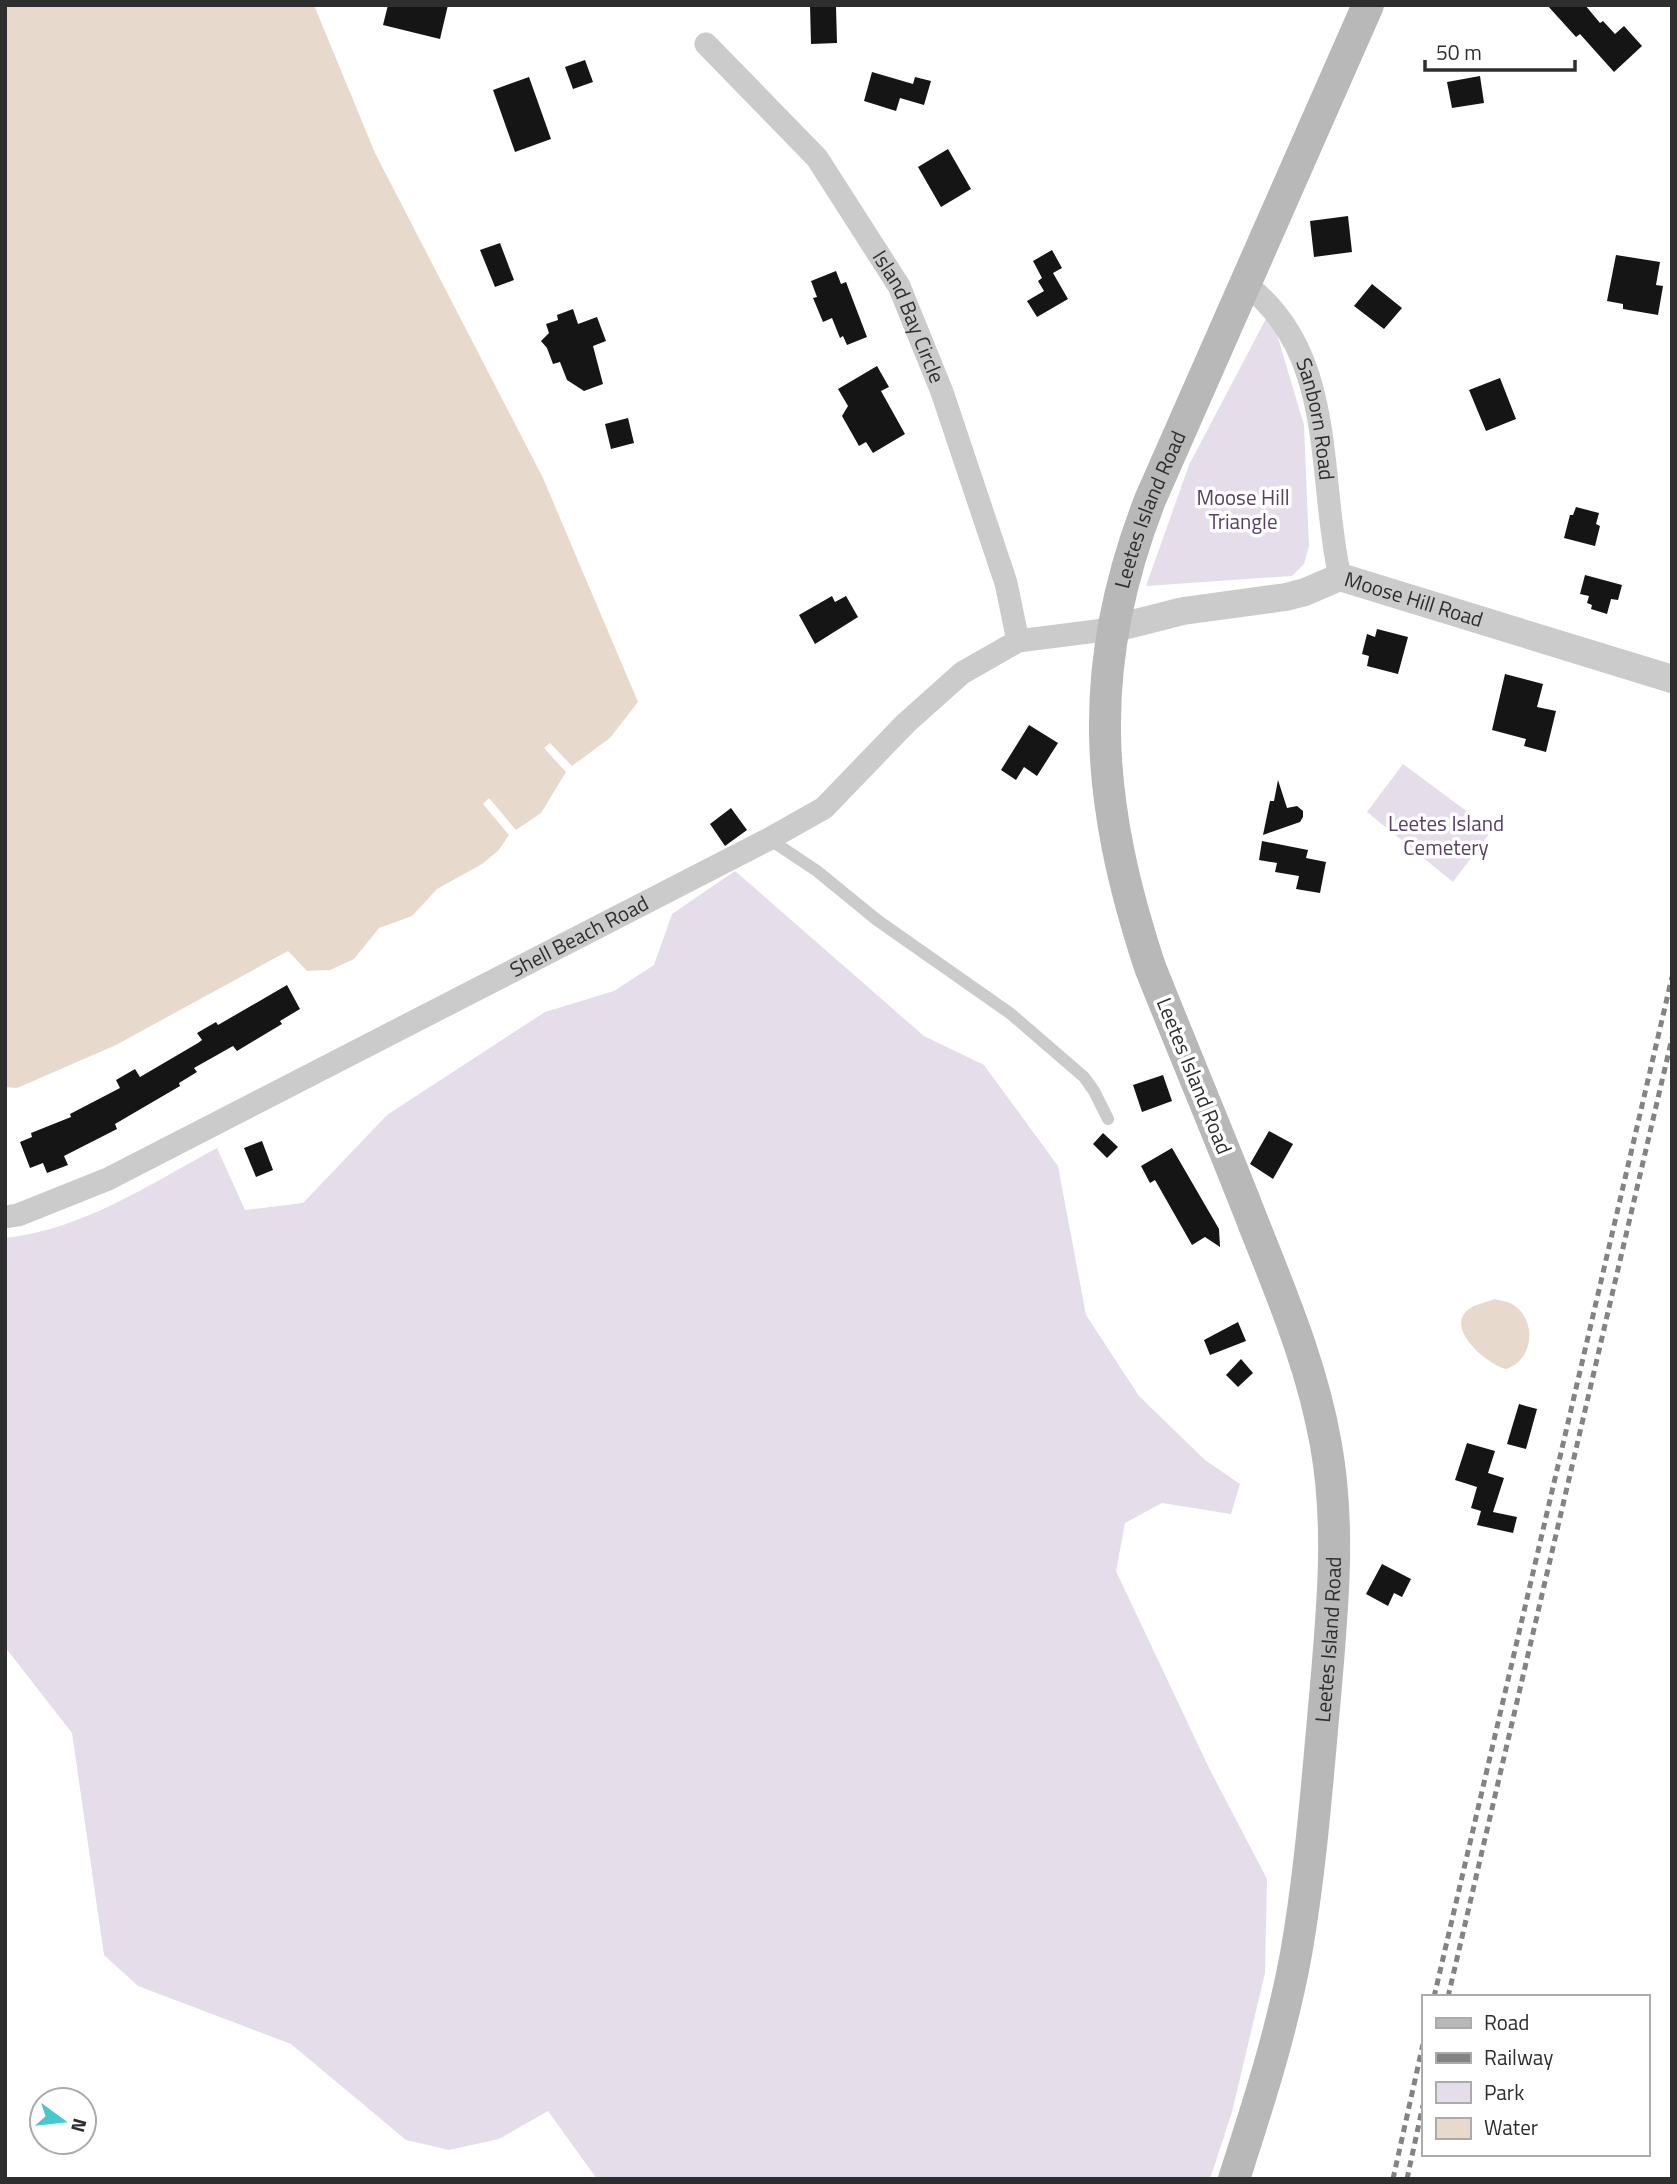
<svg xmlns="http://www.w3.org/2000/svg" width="1677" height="2184" viewBox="0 0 1677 2184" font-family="'Titillium Web',sans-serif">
	<rect width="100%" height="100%" fill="#fff"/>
	<g fill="#e5ddea">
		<polygon points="1270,311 1304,425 1309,546 1304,564 1292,576 1146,586 1189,465"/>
		<polygon points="1403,764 1492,830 1453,882 1367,812"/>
		<path d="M735,871L924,1036L984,1065L1058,1166L1086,1315L1139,1396L1205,1460L1240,1484L1231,1514L1162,1503L1125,1523L1116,1571L1209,1768L1267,1879L1265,1973L1232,2112L1210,2179H597L548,2111L499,2139L449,2150L406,2140L291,2044L138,1986L104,1955L72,1733L5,1647V1238C82,1230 150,1184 217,1148L245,1210L303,1203L387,1115L545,1012L614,991L654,965L672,914Z"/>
	</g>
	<g fill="#e7dacc">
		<polygon points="5,5 314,5 375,153 543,478 638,702 610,738 572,766 550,743 544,748 566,772 541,813 516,830 489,798 483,804 509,835 498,851 482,864 437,889 412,916 379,928 354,959 330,970 307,971 288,951 116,1045 17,1088 5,1087"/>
		<path d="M1495,1299C1501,1301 1507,1301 1512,1304C1537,1318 1535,1360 1506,1369C1488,1365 1443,1328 1469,1309C1476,1304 1487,1302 1495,1299Z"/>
	</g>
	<g fill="#151515">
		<polygon points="388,5 448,5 440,39 383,25"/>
		<polygon points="810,5 836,6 837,43 811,44"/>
		<polygon points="1547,5 1585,5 1600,23 1603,21 1615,34 1624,26 1642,46 1614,72 1580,34 1576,37"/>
		<polygon points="585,60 593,82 573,89 565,67"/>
		<polygon points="872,72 913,84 915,77 931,81 924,105 900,98 896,111 864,101"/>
		<polygon points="1480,76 1484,103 1452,108 1447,82"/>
		<polygon points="529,77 551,139 515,152 493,90"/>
		<polygon points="948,149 971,189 941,207 918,167"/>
		<polygon points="1348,216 1352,252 1314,257 1310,221"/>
		<polygon points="500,243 514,280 495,287 480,250"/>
		<polygon points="1052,250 1062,268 1053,273 1068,299 1037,317 1027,301 1044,291 1038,281 1042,278 1033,261"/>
		<polygon points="1616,255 1660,262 1656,285 1663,286 1658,315 1623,309 1623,304 1607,301"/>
		<polygon points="836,271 841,284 846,282 867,337 847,345 843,336 840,338 832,318 823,322 813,298 817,297 811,281"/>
		<polygon points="1372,284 1402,308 1384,329 1354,306"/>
		<polygon points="573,309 578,324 597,317 606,341 593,346 603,384 584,391 567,380 560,362 553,364 547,348 541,341 549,333 546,324 558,320 557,315"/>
		<polygon points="877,366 889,387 881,391 905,434 873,453 866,442 859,446 842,416 848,406 838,389"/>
		<polygon points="1500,378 1516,419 1486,431 1469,390"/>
		<polygon points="628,418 634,443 611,449 605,424"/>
		<polygon points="1576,507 1599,513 1596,524 1600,526 1595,546 1564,538 1570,515 1573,515"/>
		<polygon points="1585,575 1622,585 1618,600 1611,599 1607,614 1591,609 1592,605 1587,603 1589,596 1580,594"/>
		<polygon points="832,596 835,602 846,596 858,617 815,644 799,615"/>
		<polygon points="1377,629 1408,637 1398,674 1367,666 1369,656 1362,654 1367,634 1375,637"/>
		<polygon points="1505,674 1543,684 1537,707 1556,711 1546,752 1524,746 1526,739 1492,730"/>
		<polygon points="1029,725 1058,743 1037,776 1024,767 1016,780 1001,770"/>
		<polygon points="1278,780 1287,808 1297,806 1303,811 1303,817 1300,822 1263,835 1270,801 1274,801"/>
		<polygon points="731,808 747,830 725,846 710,824"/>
		<polygon points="1262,841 1308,850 1306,858 1326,862 1320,893 1296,889 1299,876 1275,872 1277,863 1259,860"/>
		<polygon points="287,985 300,1009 280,1021 282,1024 237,1051 233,1046 194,1068 197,1072 179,1083 180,1086 115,1124 117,1129 64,1156 68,1165 47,1173 43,1163 30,1168 20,1142 32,1137 31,1133 71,1117 70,1114 120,1088 116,1080 135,1069 140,1077 198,1043 202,1040 197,1033 216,1022 218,1025"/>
		<polygon points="1163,1075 1172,1101 1142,1112 1133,1085"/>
		<polygon points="1269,1131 1293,1144 1273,1179 1250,1164"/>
		<polygon points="1103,1133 1118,1147 1107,1158 1093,1144"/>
		<polygon points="262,1141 273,1170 256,1177 244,1148"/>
		<polygon points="1172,1148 1219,1229 1220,1247 1205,1237 1192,1245 1155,1180 1150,1183 1141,1166"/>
		<polygon points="1238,1322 1246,1341 1210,1355 1204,1340"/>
		<polygon points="1241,1359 1253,1373 1238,1387 1226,1375"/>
		<polygon points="1519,1404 1537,1409 1526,1449 1507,1444"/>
		<polygon points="1467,1443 1495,1451 1488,1473 1504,1478 1493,1512 1517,1517 1513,1533 1477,1525 1481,1511 1471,1508 1477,1487 1455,1480"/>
		<polygon points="1382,1564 1411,1579 1402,1597 1394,1593 1388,1606 1366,1594"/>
	</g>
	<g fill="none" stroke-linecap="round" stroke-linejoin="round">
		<polyline stroke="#cbcbcb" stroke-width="12" points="769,839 817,871 877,920 1011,1014 1084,1077 1094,1091 1108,1119"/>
		<g stroke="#cbcbcb" stroke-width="23">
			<path id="s1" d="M706,44L817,158L899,286L942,392L1006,583L1018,641"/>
			<path id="s2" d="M1244,283C1338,352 1317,477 1340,577"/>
			<path id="s3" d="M5,1217L18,1215L108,1179L769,839L824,808L906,723L962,673L1018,641L1112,629"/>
		</g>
		<path stroke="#cbcbcb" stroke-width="28" id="s4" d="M1112,629L1183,611L1286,597L1305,592L1340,577L1672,679"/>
		<path stroke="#b8b8b8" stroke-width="32" id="s5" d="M1234,2179C1258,2105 1282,2031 1296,1954C1311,1869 1317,1783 1325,1697C1332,1614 1341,1529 1326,1445C1313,1370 1284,1300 1256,1230C1222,1142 1185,1055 1150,967C1095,800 1085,667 1150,500L1368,5"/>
		<g stroke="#838383" stroke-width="5" stroke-dasharray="7 5" stroke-linecap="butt">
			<polyline points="1434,1997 1672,977"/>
			<polyline points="1448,1997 1672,1038"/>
			<polyline points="1393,2179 1423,2044"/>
			<polyline points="1407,2179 1423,2105"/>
		</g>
	</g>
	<g text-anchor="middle" stroke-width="7" stroke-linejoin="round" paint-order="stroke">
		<g font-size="21" fill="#2e2e2e" stroke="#fff">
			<text dy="7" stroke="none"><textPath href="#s1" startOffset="343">Island Bay Circle</textPath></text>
			<text dy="7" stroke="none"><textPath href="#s2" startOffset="159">Sanborn Road</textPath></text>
			<text dy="7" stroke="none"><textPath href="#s5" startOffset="1724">Leetes Island Road</textPath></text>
			<text dy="7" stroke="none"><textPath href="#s4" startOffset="312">Moose Hill Road</textPath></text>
			<text dy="7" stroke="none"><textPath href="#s3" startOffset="640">Shell Beach Road</textPath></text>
			<text transform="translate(1194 1076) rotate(68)" y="7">Leetes Island Road</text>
			<text dy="7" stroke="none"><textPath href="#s5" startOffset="550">Leetes Island Road</textPath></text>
		</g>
		<g font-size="21" fill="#584164" stroke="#fff">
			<text x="1243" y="505">Moose Hill<tspan x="1243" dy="24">Triangle</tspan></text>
			<text x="1446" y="831">Leetes Island<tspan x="1446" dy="24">Cemetery</tspan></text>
		</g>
	</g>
	<rect width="1677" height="2184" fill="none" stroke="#2e2e2e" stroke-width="14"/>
	<rect x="1422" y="1995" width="228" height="161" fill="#ffffff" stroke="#ababab" stroke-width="2"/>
	<rect x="1436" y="2018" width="35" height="10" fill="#b8b8b8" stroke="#ababab" stroke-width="2"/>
	<text x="1484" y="2030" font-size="21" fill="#2e2e2e">Road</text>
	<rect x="1436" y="2053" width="35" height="10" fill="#838383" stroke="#ababab" stroke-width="2"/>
	<text x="1484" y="2065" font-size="21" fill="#2e2e2e">Railway</text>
	<rect x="1436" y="2082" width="35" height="21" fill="#e5ddea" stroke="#ababab" stroke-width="2"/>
	<text x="1484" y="2100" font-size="21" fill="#2e2e2e">Park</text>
	<rect x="1436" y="2118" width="35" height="21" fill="#e7dacc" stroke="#ababab" stroke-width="2"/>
	<text x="1484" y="2135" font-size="21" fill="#2e2e2e">Water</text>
	<g transform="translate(63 2121) rotate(105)"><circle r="33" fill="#ffffff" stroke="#ababab" stroke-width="2"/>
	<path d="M0-5L12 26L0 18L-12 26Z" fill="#45c8d0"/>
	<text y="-10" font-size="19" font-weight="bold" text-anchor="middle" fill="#2e2e2e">N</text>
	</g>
	<path d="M1425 60v10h150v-10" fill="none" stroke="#2e2e2e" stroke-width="3.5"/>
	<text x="1436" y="60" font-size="21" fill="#2e2e2e" stroke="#ffffff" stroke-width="5" paint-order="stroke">50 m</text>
</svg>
